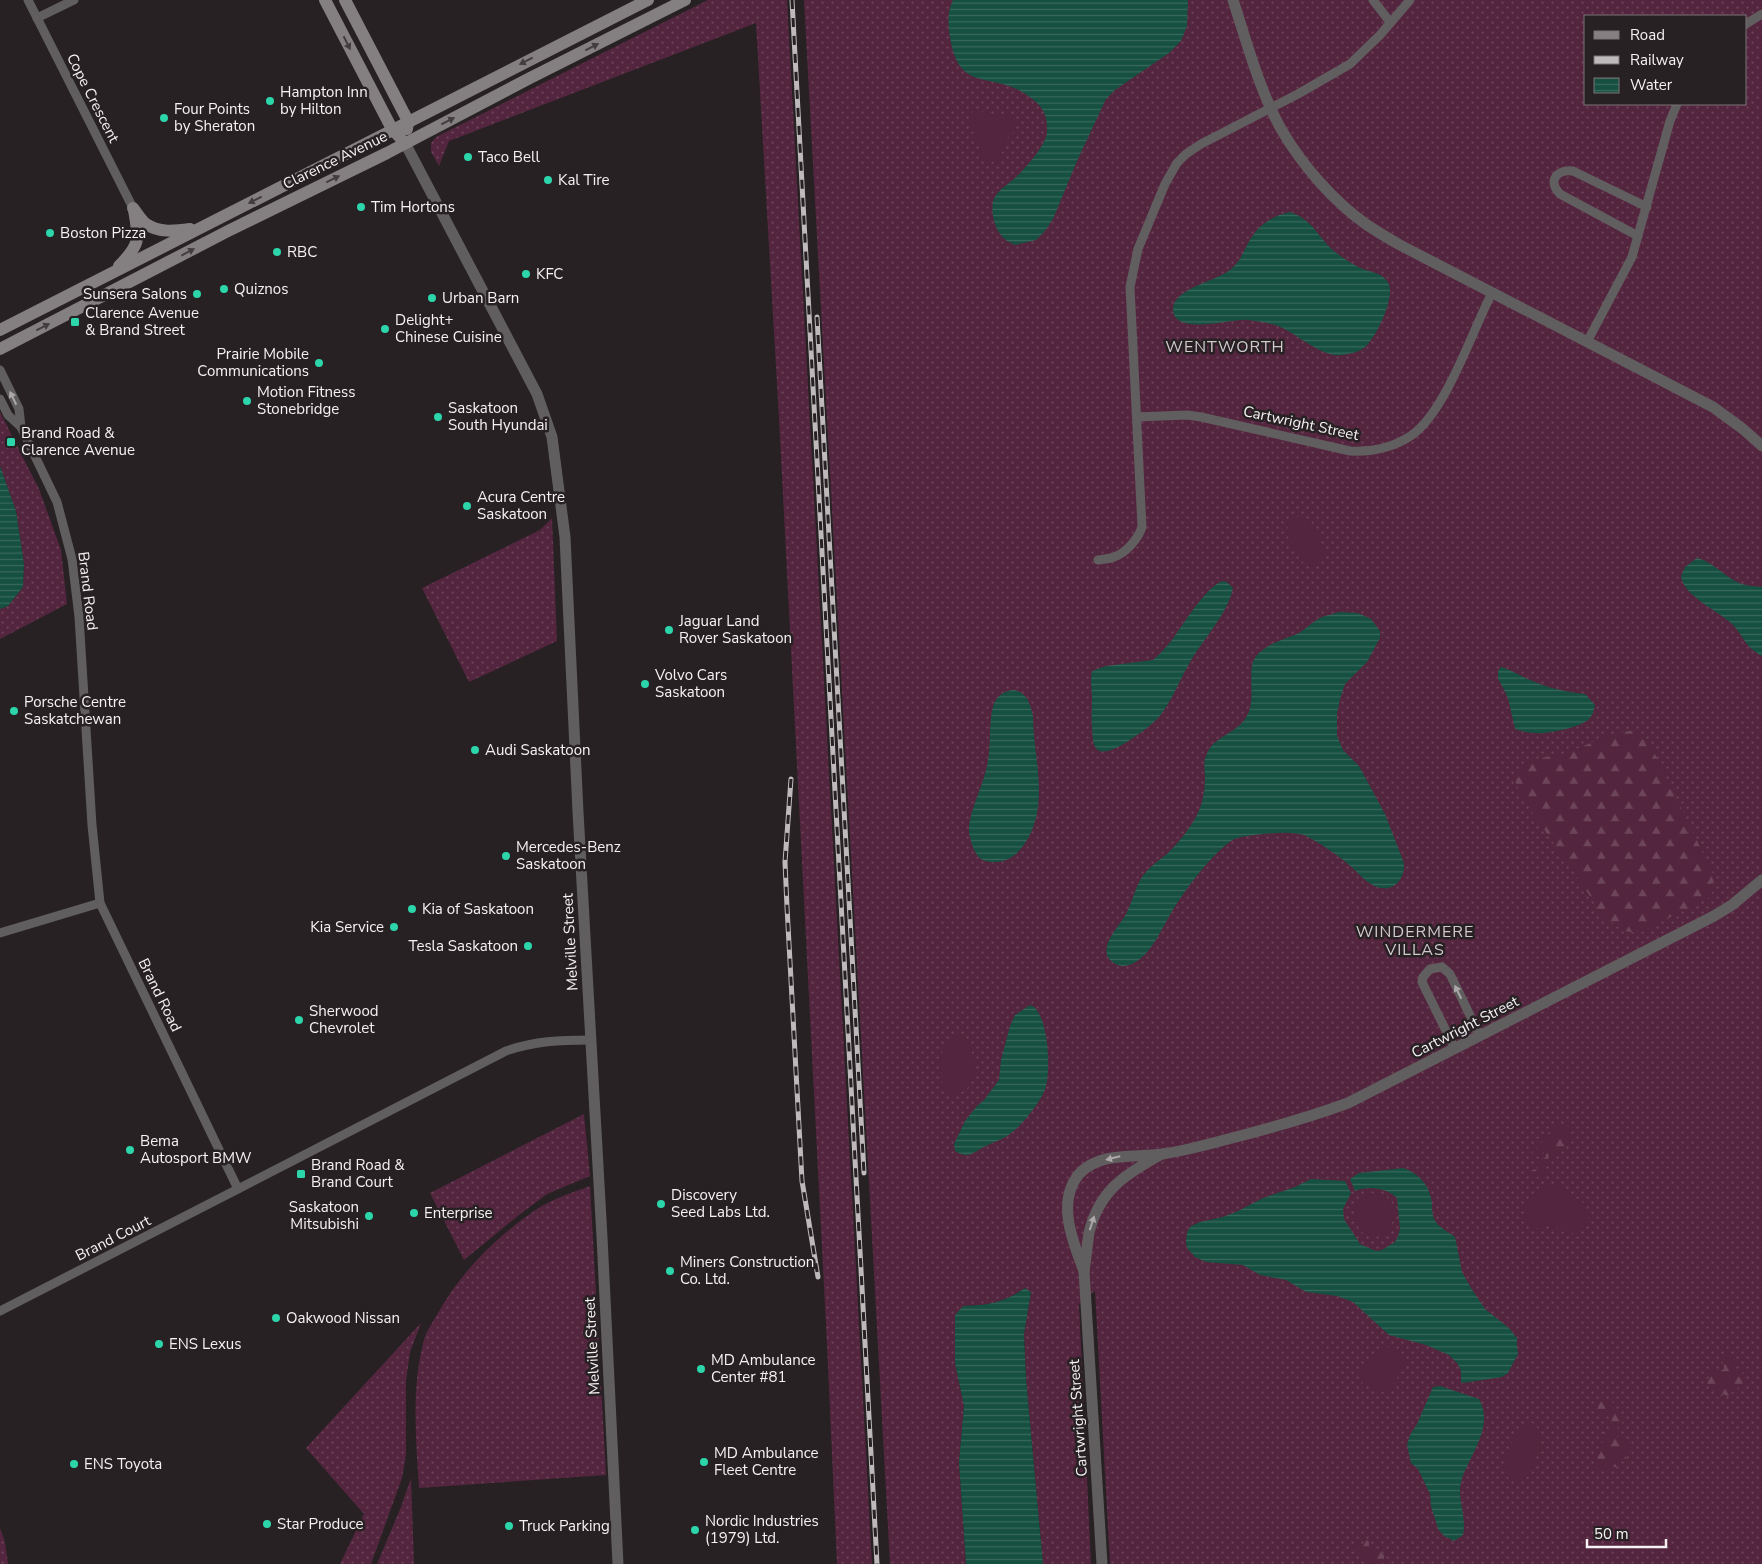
<svg xmlns="http://www.w3.org/2000/svg" width="1762" height="1564" viewBox="0 0 1762 1564" font-family="'Nunito Sans',sans-serif">
	<defs>
		<pattern id="grass-dots" width="8" height="8" patternUnits="userSpaceOnUse" patternTransform="scale(1.25)"><rect width="8" height="8" fill="#54253e"/><path d="M2 2h.1M6 6h.1" fill="none" stroke="#6d455a" stroke-width="1.8" stroke-linecap="round"/></pattern>
		<pattern id="forest-firs" width="22" height="20" patternUnits="userSpaceOnUse" patternTransform="scale(1.25)"><rect width="22" height="20" fill="#54253e"/><path d="M5 1l3.5 6h-7zM16 11l3.5 6h-7z" fill="#6d455a"/></pattern>
		<pattern id="water-rules" width="6" height="5" patternUnits="userSpaceOnUse" patternTransform="scale(1.25)"><rect width="6" height="5" fill="#165040"/><path d="M0 2.5h6" fill="none" stroke="#386a5c"/></pattern>
	</defs>
	<rect width="100%" height="100%" fill="#272124"/>
	<g fill="url(#grass-dots)" fill-rule="evenodd">
		<polygon points="708,0 787,0 872,1564 837,1564 827,1344 779,418 756,23 449,141 439,166 431,152 431,143 436,137"/>
		<path d="M804,0H1762V1564H1110L1095,1291L1079,1304L1091,1564H1043L1026,1379L1024,1334L1031,1292L1025,1288C1003,1303 989,1305 963,1306L955,1363L964,1406L959,1462L966,1564H890ZM1586,16H1746V104H1586Z"/>
		<polygon points="0,412 39,489 61,550 67,604 0,639 0,609 8,606 23,587 24,564 16,511 0,466"/>
		<polygon points="552,518 557,641 469,682 422,588 540,530"/>
		<polygon points="584,1114 590,1176 547,1194 519,1215 464,1260 430,1193"/>
		<path d="M590,1186L606,1475L419,1488C416,1439 411,1388 424,1340C426,1331 433,1322 438,1313C461,1272 495,1238 534,1211C550,1200 571,1193 590,1186Z"/>
		<polygon points="421,1323 410,1352 406,1381 406,1455 402,1478 371,1564 340,1564 364,1514 306,1448"/>
		<polygon points="411,1478 414,1564 377,1564 401,1507"/>
		<polygon points="0,1528 5,1542 8,1564 0,1564"/>
	</g>
	<g fill="url(#forest-firs)">
		<polygon points="1635,730 1649,742 1714,876 1712,894 1708,898 1639,933 1624,931 1605,918 1526,803 1516,784 1515,773 1527,761 1567,753 1612,734"/>
		<path d="M1562,1124L1570,1128L1568,1133L1571,1136V1141L1567,1140L1566,1150L1558,1148V1154L1555,1157L1550,1155L1548,1157V1163L1544,1164L1543,1167L1544,1174L1537,1177L1531,1174L1532,1170L1538,1169L1537,1166L1540,1164L1541,1159L1545,1158L1548,1150H1545L1543,1153L1535,1157L1532,1152L1536,1151L1538,1143L1541,1144C1550,1131 1547,1132 1562,1124Z"/>
		<polygon points="1729,1355 1733,1356 1736,1362 1733,1365 1734,1369 1739,1370 1741,1366 1745,1366 1745,1371 1742,1373 1740,1378 1745,1380 1745,1384 1737,1388 1736,1392 1732,1392 1728,1396 1723,1394 1721,1398 1714,1396 1714,1390 1707,1385 1711,1370 1720,1371 1724,1369 1722,1359"/>
		<polygon points="1601,1397 1603,1402 1611,1401 1614,1404 1616,1404 1617,1413 1619,1415 1624,1415 1622,1425 1618,1426 1615,1434 1616,1437 1623,1437 1625,1441 1630,1442 1631,1448 1626,1454 1626,1460 1619,1461 1619,1467 1610,1467 1607,1473 1603,1469 1598,1471 1595,1461 1591,1458 1604,1440 1603,1435 1606,1430 1613,1430 1611,1416 1608,1417 1606,1412 1601,1414 1596,1412 1596,1400"/>
		<polygon points="1366,1539 1369,1542 1369,1546 1372,1548 1375,1546 1379,1552 1384,1553 1384,1562 1381,1564 1366,1564 1365,1557 1362,1556 1360,1552 1354,1553 1351,1550 1351,1548 1356,1546 1360,1541 1362,1545 1364,1544"/>
	</g>
	<g fill="#54253e">
		<path d="M977,110L993,116L1007,115C1011,117 1013,118 1014,123C1018,133 1009,134 1005,142C1002,147 1003,153 1001,157C997,166 986,161 981,156L979,145L971,127L969,116L971,113Z"/>
		<path d="M1297,517C1302,517 1305,516 1309,520C1315,525 1325,550 1325,558L1317,566L1304,564L1287,535L1288,523Z"/>
		<path d="M960,1035L968,1039C973,1056 982,1087 958,1093C954,1094 950,1095 947,1092C941,1087 942,1080 942,1073C942,1069 940,1066 940,1062C941,1051 950,1038 960,1035Z"/>
		<path d="M1554,1185L1560,1187L1569,1195L1585,1204C1592,1218 1588,1234 1570,1233C1563,1233 1558,1228 1552,1226C1546,1225 1542,1229 1536,1228C1524,1226 1521,1208 1528,1200C1535,1192 1544,1186 1554,1185Z"/>
		<path d="M1373,1193C1386,1193 1396,1203 1394,1216C1393,1220 1391,1228 1388,1231C1383,1237 1369,1239 1363,1233C1355,1226 1353,1208 1359,1200C1362,1196 1369,1195 1373,1193Z"/>
		<path d="M1388,1347C1398,1349 1408,1357 1404,1368C1402,1372 1399,1374 1397,1378C1392,1384 1390,1390 1382,1392L1363,1384L1360,1375L1361,1369L1378,1350Z"/>
		<path d="M1528,1423H1532L1536,1426L1539,1431L1541,1439L1531,1474L1521,1481C1499,1478 1501,1468 1509,1452C1515,1438 1511,1430 1528,1423Z"/>
	</g>
	<g fill="url(#water-rules)">
		<path d="M953,0H1188L1187,26L1181,41L1169,53L1115,90L1106,99L1077,161L1053,219L1045,231L1036,240L1015,245C1009,242 1004,240 1000,234C993,225 989,204 996,195C1001,188 1010,183 1016,177C1025,169 1042,149 1046,137C1048,131 1047,121 1045,115C1042,106 1034,100 1027,95C991,70 959,95 950,37C948,23 947,13 953,0Z"/>
		<path d="M1290,212C1316,221 1318,240 1338,254C1344,259 1353,264 1360,268C1370,272 1380,272 1387,281C1398,293 1376,339 1364,348C1358,352 1350,354 1342,355C1321,358 1297,333 1278,326C1269,323 1257,321 1248,320C1233,318 1173,337 1173,309C1173,292 1205,283 1217,277C1246,266 1241,245 1260,227C1268,219 1280,214 1290,212Z"/>
		<polygon points="0,466 16,511 24,564 23,587 8,606 0,609"/>
		<path d="M1697,558C1714,562 1725,578 1742,584C1748,586 1755,586 1762,587V656C1744,646 1745,638 1733,625C1719,611 1683,596 1681,576L1685,567Z"/>
		<path d="M1223,581L1227,582L1233,588C1228,614 1202,640 1189,664C1179,681 1172,701 1159,717C1151,726 1109,759 1098,750C1092,746 1093,735 1092,729C1091,718 1092,708 1092,698C1092,689 1090,681 1092,671L1106,666L1153,660C1160,654 1166,647 1172,640C1183,625 1206,586 1223,581Z"/>
		<path d="M1340,612L1358,613L1371,619L1380,631V638L1367,662L1345,684L1340,699L1337,714V736L1343,750L1359,766L1385,814L1404,863C1405,884 1388,895 1371,884C1362,879 1356,870 1348,864C1338,855 1318,842 1306,836C1292,830 1261,834 1247,836C1241,837 1235,838 1231,841C1209,856 1177,900 1165,924C1158,936 1152,949 1141,958C1133,965 1122,969 1114,963C1093,950 1122,924 1127,912C1133,900 1135,888 1142,877C1149,867 1158,861 1167,854C1175,846 1183,837 1189,828C1201,812 1205,796 1205,777C1205,770 1203,762 1206,756C1212,737 1235,734 1245,719C1256,704 1249,682 1252,665C1256,646 1284,640 1299,633C1306,629 1312,622 1320,618C1326,615 1334,614 1340,612Z"/>
		<path d="M1501,667C1512,670 1520,676 1530,680C1548,688 1566,692 1585,694L1595,705C1594,710 1593,715 1589,719C1581,727 1554,732 1543,733C1533,734 1524,732 1515,729L1508,698L1498,678V671Z"/>
		<path d="M1014,690C1027,693 1030,703 1033,716C1033,749 1044,784 1036,818C1033,830 1026,845 1016,854C1007,862 992,865 981,859C974,855 970,839 969,832C968,814 982,788 986,770C992,749 988,727 993,706C997,696 1003,691 1014,690Z"/>
		<path d="M1030,1005C1049,1010 1052,1076 1044,1092C1038,1105 1020,1128 1007,1136C1001,1140 993,1142 986,1146C973,1152 969,1160 955,1151L954,1144L965,1121L977,1106L984,1100L999,1080L1001,1060L1010,1026L1015,1015Z"/>
		<path d="M1403,1168C1419,1173 1430,1186 1432,1203C1432,1209 1432,1217 1436,1222C1440,1228 1449,1232 1455,1237L1462,1272L1471,1288L1485,1309L1509,1328L1517,1338V1346L1518,1354L1508,1373L1502,1377L1463,1383L1461,1382V1371L1458,1364L1449,1355L1426,1345L1389,1335L1353,1302L1337,1296L1306,1292L1286,1280L1260,1275L1243,1265L1206,1262L1195,1257L1187,1248L1186,1241L1187,1232L1191,1226L1200,1222L1223,1217L1238,1211L1263,1198L1295,1187L1311,1179L1345,1181L1351,1193L1343,1209L1344,1219L1360,1244L1376,1251L1382,1250L1395,1242L1398,1236L1400,1229L1397,1198C1387,1188 1368,1185 1355,1191L1350,1179L1359,1173Z"/>
		<path d="M1025,1288L1031,1292L1024,1334L1026,1379L1043,1564H966L959,1462L964,1406L955,1363V1315L963,1306C989,1305 1003,1303 1025,1288Z"/>
		<path d="M1440,1386L1479,1399C1495,1427 1469,1455 1461,1482C1457,1499 1467,1517 1463,1535L1454,1541L1444,1536L1438,1529L1431,1506L1430,1494L1418,1469L1411,1463L1407,1445L1410,1435L1417,1424L1433,1387Z"/>
	</g>
	<g fill="none" stroke-linecap="round" stroke-linejoin="round">
		<g stroke="#615e5f" stroke-width="9">
			<polyline points="28,0 133,208"/>
			<polyline points="1373,0 1390,22"/>
			<polyline points="37,18 74,0"/>
			<polyline points="1746,24 1762,14"/>
			<path d="M1638,236L1560,194C1547,181 1557,169 1573,171L1647,207"/>
			<polyline points="1587,342 1632,257 1670,121 1677,104"/>
			<path d="M0,370L19,409L21,427L57,502L72,559L79,617L92,825L100,903L238,1189L506,1051C534,1041 561,1040 590,1040"/>
			<polyline points="0,399 8,415 21,427"/>
			<path d="M1137,417L1187,415L1201,417L1350,451C1371,452 1393,448 1412,435C1446,411 1472,331 1492,293"/>
			<path d="M1098,560C1103,559 1109,559 1114,557C1126,553 1138,539 1142,527L1130,287L1138,249L1165,184L1177,163L1186,154L1201,144L1298,94L1350,64L1380,35L1410,0"/>
			<polyline points="0,933 100,903"/>
			<polyline points="1455,1049 1422,982 1423,977 1430,969 1442,967 1450,974 1480,1036"/>
			<polyline points="0,1311 238,1189"/>
		</g>
		<g stroke="#615e5f" stroke-width="11">
			<path d="M1233,0C1247,43 1259,89 1281,129C1302,165 1333,201 1367,225C1378,232 1389,239 1400,245L1713,407L1743,429L1762,446"/>
			<polyline points="405,143 537,394 552,437 565,537 578,812 602,1237 618,1564"/>
			<path d="M1084,1271C1073,1242 1056,1202 1079,1174C1100,1151 1135,1158 1162,1154C1185,1151 1209,1144 1232,1138C1271,1128 1310,1117 1348,1103L1714,916L1732,905L1762,880"/>
			<path d="M1102,1564L1084,1271C1086,1259 1087,1245 1089,1233C1099,1191 1124,1175 1160,1155"/>
		</g>
		<g stroke="#847f81" stroke-width="12">
			<polyline points="325,0 392,129 405,143"/>
			<polyline points="345,0 408,121 407,129"/>
			<path d="M133,208C137,213 141,220 146,224C159,233 175,231 190,229"/>
			<path d="M119,266C141,244 139,239 134,210"/>
			<polyline points="0,330 648,0"/>
			<polyline points="0,349 228,231 387,153 530,78 685,0"/>
		</g>
		<g stroke="#bebabc" stroke-width="5">
			<g id="rail">
				<polyline points="792,0 877,1564"/>
				<polyline points="817,317 864,1173"/>
				<polyline points="791,779 785,862 787,907 802,1181 818,1277"/>
			</g>
		</g>
		<use href="#rail" stroke="#272124" stroke-width="3" stroke-dasharray="9" stroke-linecap="butt"/>
	</g>
	<defs><path id="oneway-solid" d="M-6-.8H1V-3.2L6.5 0L1 3.2V.8H-6Z" transform="scale(1.25)"/></defs>
	<g fill="#433d40">
		<use href="#oneway-solid" transform="translate(347 43) rotate(63)"/>
		<use href="#oneway-solid" transform="translate(592 47) rotate(-27)"/>
		<use href="#oneway-solid" transform="translate(526 61) rotate(153)"/>
		<use href="#oneway-solid" transform="translate(448 121) rotate(-27)"/>
		<use href="#oneway-solid" transform="translate(333 179) rotate(-26)"/>
		<use href="#oneway-solid" transform="translate(255 200) rotate(153)"/>
		<use href="#oneway-solid" transform="translate(188 252) rotate(-28)"/>
		<use href="#oneway-solid" transform="translate(43 327) rotate(-27)"/>
	</g>
	<g fill="#aca8aa">
		<use href="#oneway-solid" transform="translate(13 398) rotate(-116)"/>
		<use href="#oneway-solid" transform="translate(1458 992) rotate(-116)"/>
		<use href="#oneway-solid" transform="translate(1113 1158) rotate(166)"/>
		<use href="#oneway-solid" transform="translate(1092 1223) rotate(-72)"/>
	</g>
	<g fill="#2dd5ab" stroke="#272124" stroke-width="2">
		<circle cx="270" cy="101" r="5"/>
		<circle cx="164" cy="118" r="5"/>
		<circle cx="468" cy="157" r="5"/>
		<circle cx="548" cy="180" r="5"/>
		<circle cx="361" cy="207" r="5"/>
		<circle cx="50" cy="233" r="5"/>
		<circle cx="277" cy="252" r="5"/>
		<circle cx="526" cy="274" r="5"/>
		<circle cx="224" cy="289" r="5"/>
		<circle cx="197" cy="294" r="5"/>
		<circle cx="432" cy="298" r="5"/>
		<rect x="70" y="317" width="10" height="10" rx="2.5"/>
		<circle cx="385" cy="329" r="5"/>
		<circle cx="319" cy="363" r="5"/>
		<circle cx="247" cy="401" r="5"/>
		<circle cx="438" cy="417" r="5"/>
		<rect x="6" y="437" width="10" height="10" rx="2.5"/>
		<circle cx="467" cy="506" r="5"/>
		<circle cx="669" cy="630" r="5"/>
		<circle cx="645" cy="684" r="5"/>
		<circle cx="14" cy="711" r="5"/>
		<circle cx="475" cy="750" r="5"/>
		<circle cx="506" cy="856" r="5"/>
		<circle cx="412" cy="909" r="5"/>
		<circle cx="394" cy="927" r="5"/>
		<circle cx="528" cy="946" r="5"/>
		<circle cx="299" cy="1020" r="5"/>
		<circle cx="130" cy="1150" r="5"/>
		<rect x="296" y="1169" width="10" height="10" rx="2.5"/>
		<circle cx="661" cy="1204" r="5"/>
		<circle cx="414" cy="1213" r="5"/>
		<circle cx="369" cy="1216" r="5"/>
		<circle cx="670" cy="1271" r="5"/>
		<circle cx="276" cy="1318" r="5"/>
		<circle cx="159" cy="1344" r="5"/>
		<circle cx="701" cy="1369" r="5"/>
		<circle cx="704" cy="1462" r="5"/>
		<circle cx="74" cy="1464" r="5"/>
		<circle cx="267" cy="1524" r="5"/>
		<circle cx="509" cy="1526" r="5"/>
		<circle cx="695" cy="1530" r="5"/>
	</g>
	<g text-anchor="middle" stroke-width="5" stroke-linejoin="round" paint-order="stroke">
		<g font-size="15" fill="#f6f2f4" stroke="#272124" text-anchor="start">
			<text x="280" y="97">Hampton Inn<tspan x="280" dy="17">by Hilton</tspan></text>
			<text x="174" y="114">Four Points<tspan x="174" dy="17">by Sheraton</tspan></text>
			<text x="478" y="162">Taco Bell</text>
			<text x="558" y="185">Kal Tire</text>
			<text x="371" y="212">Tim Hortons</text>
			<text x="60" y="238">Boston Pizza</text>
			<text x="287" y="257">RBC</text>
			<text x="536" y="279">KFC</text>
			<text x="234" y="294">Quiznos</text>
			<text x="187" y="299" text-anchor="end">Sunsera Salons</text>
			<text x="442" y="303">Urban Barn</text>
			<text x="85" y="318">Clarence Avenue<tspan x="85" dy="17">&amp; Brand Street</tspan></text>
			<text x="395" y="325">Delight+<tspan x="395" dy="17">Chinese Cuisine</tspan></text>
			<text x="309" y="359" text-anchor="end">Prairie Mobile<tspan x="309" dy="17">Communications</tspan></text>
			<text x="257" y="397">Motion Fitness<tspan x="257" dy="17">Stonebridge</tspan></text>
			<text x="448" y="413">Saskatoon<tspan x="448" dy="17">South Hyundai</tspan></text>
			<text x="21" y="438">Brand Road &amp;<tspan x="21" dy="17">Clarence Avenue</tspan></text>
			<text x="477" y="502">Acura Centre<tspan x="477" dy="17">Saskatoon</tspan></text>
			<text x="679" y="626">Jaguar Land<tspan x="679" dy="17">Rover Saskatoon</tspan></text>
			<text x="655" y="680">Volvo Cars<tspan x="655" dy="17">Saskatoon</tspan></text>
			<text x="24" y="707">Porsche Centre<tspan x="24" dy="17">Saskatchewan</tspan></text>
			<text x="485" y="755">Audi Saskatoon</text>
			<text x="516" y="852">Mercedes-Benz<tspan x="516" dy="17">Saskatoon</tspan></text>
			<text x="422" y="914">Kia of Saskatoon</text>
			<text x="384" y="932" text-anchor="end">Kia Service</text>
			<text x="518" y="951" text-anchor="end">Tesla Saskatoon</text>
			<text x="309" y="1016">Sherwood<tspan x="309" dy="17">Chevrolet</tspan></text>
			<text x="140" y="1146">Bema<tspan x="140" dy="17">Autosport BMW</tspan></text>
			<text x="311" y="1170">Brand Road &amp;<tspan x="311" dy="17">Brand Court</tspan></text>
			<text x="671" y="1200">Discovery<tspan x="671" dy="17">Seed Labs Ltd.</tspan></text>
			<text x="359" y="1212" text-anchor="end">Saskatoon<tspan x="359" dy="17">Mitsubishi</tspan></text>
			<text x="424" y="1218">Enterprise</text>
			<text x="680" y="1267">Miners Construction<tspan x="680" dy="17">Co. Ltd.</tspan></text>
			<text x="286" y="1323">Oakwood Nissan</text>
			<text x="169" y="1349">ENS Lexus</text>
			<text x="711" y="1365">MD Ambulance<tspan x="711" dy="17">Center #81</tspan></text>
			<text x="714" y="1458">MD Ambulance<tspan x="714" dy="17">Fleet Centre</tspan></text>
			<text x="84" y="1469">ENS Toyota</text>
			<text x="705" y="1526">Nordic Industries<tspan x="705" dy="17">(1979) Ltd.</tspan></text>
			<text x="277" y="1529">Star Produce</text>
			<text x="519" y="1531">Truck Parking</text>
		</g>
		<g font-size="15" fill="#f6f2f4" stroke="#272124">
			<text transform="translate(93 98) rotate(63)" y="5">Cope Crescent</text>
			<text transform="translate(335 160) rotate(-26)" y="5">Clarence Avenue</text>
			<text transform="translate(1301 423) rotate(12)" y="5">Cartwright Street</text>
			<text transform="translate(88 591) rotate(83)" y="5">Brand Road</text>
			<text transform="translate(570 942) rotate(-93)" y="5">Melville Street</text>
			<text transform="translate(160 995) rotate(64)" y="5">Brand Road</text>
			<text transform="translate(1465 1027) rotate(-27)" y="5">Cartwright Street</text>
			<text transform="translate(113 1238) rotate(-27)" y="5">Brand Court</text>
			<text transform="translate(592 1346) rotate(-93)" y="5">Melville Street</text>
			<text transform="translate(1078 1418) rotate(-94)" y="5">Cartwright Street</text>
		</g>
		<g font-size="16" letter-spacing="1" fill="#d1c9cd" stroke="#272124">
			<text x="1225" y="352">WENTWORTH</text>
			<text x="1415" y="937">WINDERMERE<tspan x="1415" dy="18">VILLAS</tspan></text>
		</g>
	</g>
	<rect x="1584" y="15" width="162" height="90" fill="#272124" stroke="#7a7577"/>
	<rect x="1594" y="31" width="25" height="8" fill="#847f81" stroke="#7a7577"/>
	<text x="1630" y="40" font-size="15" fill="#f6f2f4">Road</text>
	<rect x="1594" y="56" width="25" height="8" fill="#bebabc" stroke="#7a7577"/>
	<text x="1630" y="65" font-size="15" fill="#f6f2f4">Railway</text>
	<rect x="1594" y="78" width="25" height="15" fill="url(#water-rules)" stroke="#7a7577"/>
	<text x="1630" y="90" font-size="15" fill="#f6f2f4">Water</text>
	<path d="M1587 1539v8h79v-8" fill="none" stroke="#f6f2f4" stroke-width="2.5"/>
	<text x="1594" y="1539" font-size="15" fill="#f6f2f4" stroke="#272124" stroke-width="4" paint-order="stroke">50 m</text>
</svg>
